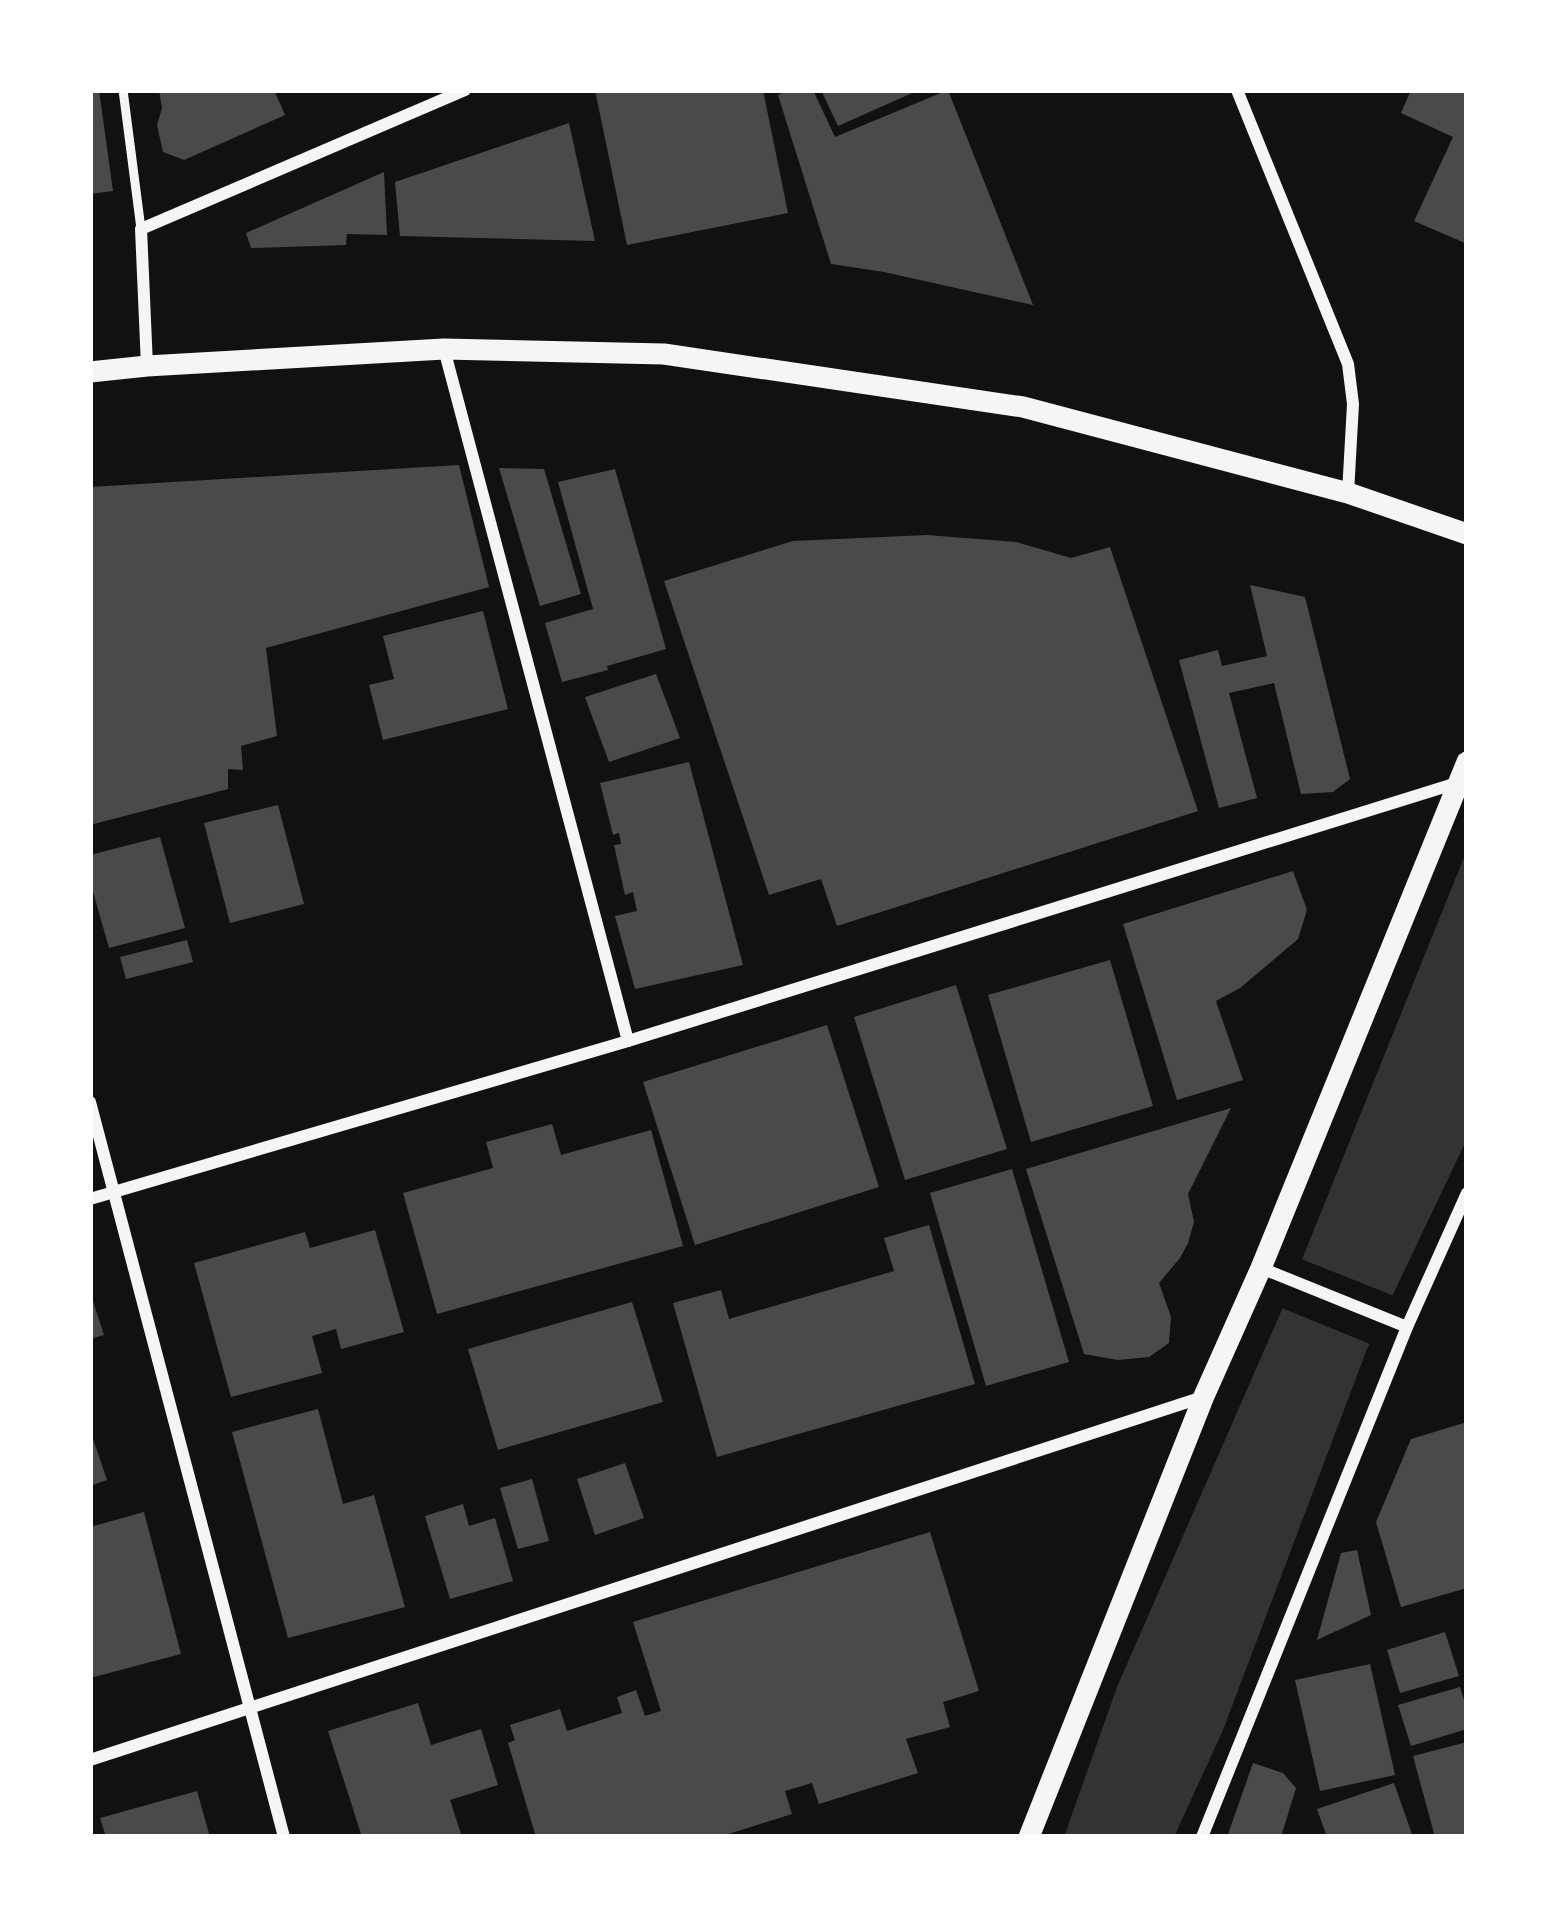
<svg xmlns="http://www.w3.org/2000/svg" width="1557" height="1927" viewBox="0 0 1557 1927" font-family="'Golos Text',sans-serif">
	<rect width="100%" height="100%" fill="#111"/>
	<polygon fill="#333" points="1467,850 1467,1139 1367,1349 1223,1730 1174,1837 1064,1837 1117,1687 1280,1314"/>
	<polygon fill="#111" points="1296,1257 1397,1297 1375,1346 1277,1306"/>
	<g fill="#4a4a4a">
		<polygon points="90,90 99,90 113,191 90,194"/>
		<polygon points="159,90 274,90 285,115 184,160 163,152 157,125 162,108"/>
		<polygon points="595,90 763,90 788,213 627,245"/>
		<polygon points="788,90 813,90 835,137 948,90 1033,305 884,272 831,264 778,95"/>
		<polygon points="821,90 919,90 838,126"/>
		<polygon points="1411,90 1467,90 1467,244 1414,221 1453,137 1401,113"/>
		<polygon points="569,123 595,241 400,236 395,182"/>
		<polygon points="384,172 387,235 347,234 346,245 251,248 246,233"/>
		<polygon points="459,465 489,587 266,648 277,736 241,746 243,770 228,769 228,789 90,825 90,487"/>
		<polygon points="499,468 544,469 581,594 540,606"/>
		<polygon points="615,469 666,649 607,666 608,670 562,682 545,623 593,609 558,482"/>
		<polygon points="927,535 1016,542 1071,558 1110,547 1198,811 837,926 821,879 769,895 664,581 793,541"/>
		<polygon points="1250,585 1305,597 1350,779 1333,792 1301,794 1274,683 1229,693 1257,798 1219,808 1179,660 1218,650 1222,666 1267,656"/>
		<polygon points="483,611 508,709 383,740 369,685 394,679 383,636"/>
		<polygon points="656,674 680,738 609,762 585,697"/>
		<polygon points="689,762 743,965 635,989 615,916 637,911 633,892 625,895 614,845 621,844 619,833 613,835 600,783"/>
		<polygon points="278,805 304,904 230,923 204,823"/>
		<polygon points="160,837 185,928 109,948 90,881 90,855"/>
		<polygon points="1293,871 1307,910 1298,939 1240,988 1216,1001 1243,1080 1177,1100 1123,924"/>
		<polygon points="187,940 193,962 126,979 120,957"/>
		<polygon points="1110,960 1153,1106 1031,1142 988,995"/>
		<polygon points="956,985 1007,1149 905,1180 854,1017"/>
		<polygon points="827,1025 879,1187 695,1245 643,1082"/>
		<polygon points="1231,1108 1188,1194 1194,1222 1188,1243 1180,1258 1159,1283 1171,1317 1169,1343 1149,1357 1118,1360 1084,1354 1026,1169"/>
		<polygon points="552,1124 561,1155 651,1130 683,1246 437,1314 403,1193 493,1168 486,1142"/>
		<polygon points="1012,1169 1069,1362 986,1386 930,1193"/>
		<polygon points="929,1225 975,1384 717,1457 673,1303 721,1290 729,1319 894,1271 884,1238"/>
		<polygon points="375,1230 404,1332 341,1349 336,1329 312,1336 322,1373 231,1397 194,1263 305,1232 310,1248"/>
		<polygon points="90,1292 104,1335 90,1339"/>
		<polygon points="632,1302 663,1402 498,1450 468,1349"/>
		<polygon points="318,1409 343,1504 374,1495 405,1607 288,1638 232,1432"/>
		<polygon points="1467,1422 1467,1588 1401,1607 1376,1522 1411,1439"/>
		<polygon points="90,1430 107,1480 90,1486"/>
		<polygon points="625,1463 644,1518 595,1535 577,1479"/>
		<polygon points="532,1479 549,1541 518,1549 500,1488"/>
		<polygon points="463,1504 469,1526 495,1518 513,1581 450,1599 425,1516"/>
		<polygon points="144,1512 181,1654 90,1678 90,1527"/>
		<polygon points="930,1532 979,1691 943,1702 950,1727 906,1739 918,1773 819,1804 812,1783 785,1791 792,1814 719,1837 536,1837 508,1743 515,1740 510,1725 560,1709 567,1731 622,1713 617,1697 636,1690 645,1716 661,1711 633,1622"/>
		<polygon points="1357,1550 1371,1615 1317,1640 1341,1553"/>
		<polygon points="1445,1632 1459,1676 1400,1693 1387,1650"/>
		<polygon points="1370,1664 1395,1775 1320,1791 1295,1680"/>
		<polygon points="1460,1687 1467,1710 1467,1729 1411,1746 1398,1705"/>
		<polygon points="418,1703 431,1745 481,1729 498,1785 450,1800 462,1837 362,1837 328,1731"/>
		<polygon points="1467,1742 1467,1837 1435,1837 1413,1756"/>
		<polygon points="1253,1763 1283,1773 1296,1788 1281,1837 1227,1837"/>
		<polygon points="1394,1783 1413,1837 1327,1837 1317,1809"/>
		<polygon points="197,1791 210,1837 106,1837 100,1818"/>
	</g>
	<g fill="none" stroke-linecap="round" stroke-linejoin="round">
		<polyline stroke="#f5f5f5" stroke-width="9" points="123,90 141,229"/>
		<g stroke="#f5f5f5" stroke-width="12">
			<polyline points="1237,90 1348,364 1353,404 1348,493"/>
			<polyline points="444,349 628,1041"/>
			<polyline points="147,366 141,229 465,90"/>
			<polyline points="90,1102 284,1837"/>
			<polyline points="90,1199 628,1041 1457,783"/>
			<polyline points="1261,1268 1407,1327 1467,1193"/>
			<polyline points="90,1760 1203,1397"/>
			<polyline points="1202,1837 1407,1327"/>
		</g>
		<g stroke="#f5f5f5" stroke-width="21">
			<polyline points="90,372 147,366 444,349 664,354 1023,407 1348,493 1467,534"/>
			<polyline points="1029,1837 1204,1396 1261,1268 1467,762"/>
		</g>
	</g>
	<rect width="1557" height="1927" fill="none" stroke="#ffffff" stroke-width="186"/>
</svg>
